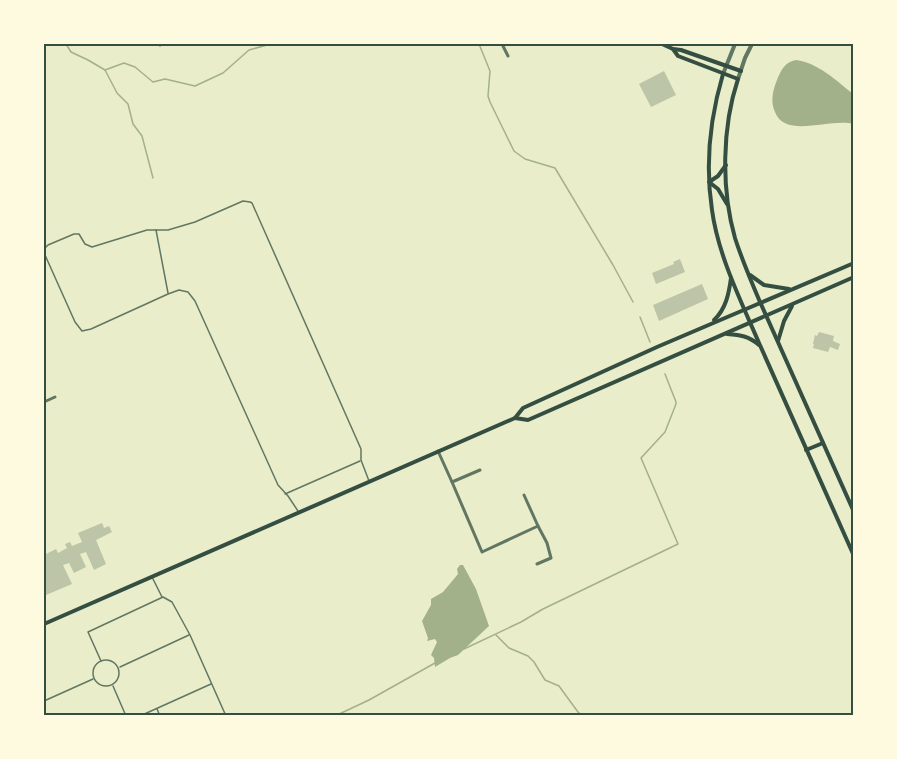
<svg xmlns="http://www.w3.org/2000/svg" width="897" height="759" viewBox="0 0 897 759" font-family="Inter,sans-serif">
	<rect width="100%" height="100%" fill="#e9edc9"/>
	<g fill="#a3b18a">
		<path d="M796,60C818,63 836,80 853,94V124C830,118 785,139 775,112C770,101 773,90 777,80C781,70 785,62 796,60Z"/>
		<polygon points="460,565 463,565 476,589 489,626 458,655 450,658 435,667 434,658 431,655 437,642 435,639 427,641 428,638 422,621 431,605 431,599 443,592 458,574 457,569"/>
	</g>
	<g fill="none" stroke-linecap="round" stroke-linejoin="round">
		<g stroke="#a3b18a" stroke-width="1.5">
			<polyline points="66,44 71,52 88,60 105,70 124,63 135,67 153,82 165,79 195,86 223,73 249,50 267,45 285,44"/>
			<polyline points="479,44 490,71 488,96 490,102 514,151 525,159 555,168 613,265 633,302"/>
			<polyline points="105,70 117,93 128,104 133,124 142,136 153,178"/>
			<polyline points="640,317 650,342"/>
			<polyline points="496,635 509,648 528,656 534,662 545,680 559,686 578,712 583,716"/>
			<polyline points="464,649 521,622 543,609 678,544 641,458 665,432 676,404 676,402 665,374"/>
			<polyline points="335,716 369,700 435,663"/>
		</g>
	</g>
	<g fill="#bcc5a7">
		<polygon points="664,71 676,95 651,107 639,84"/>
		<polygon points="680,259 685,272 656,284 652,273 674,264 673,262"/>
		<polygon points="702,284 708,299 659,321 653,305"/>
		<polygon points="819,332 834,336 833,341 840,344 838,350 830,347 828,352 813,348 814,344 813,344 815,335 817,336"/>
		<polygon points="102,523 104,528 109,526 112,532 96,540 106,564 94,570 86,552 80,554 86,567 74,573 69,563 63,565 72,584 46,595 44,589 44,555 56,549 58,553 67,548 65,544 70,542 72,546 82,542 78,533"/>
	</g>
	<g fill="none" stroke-linecap="round" stroke-linejoin="round">
		<g stroke="#617663" stroke-width="1.5">
			<polyline points="156,230 168,293"/>
			<polyline points="285,494 360,461"/>
			<polyline points="298,511 288,496 278,485 195,301 188,292 179,290 168,294 91,329 82,331 75,322 45,255 45,248 48,245 74,234 79,234 85,244 92,247 147,230 168,230 195,222 243,201 250,202 252,203 361,449 361,460 369,481"/>
			<polyline points="152,577 162,597"/>
			<circle cx="106" cy="673" r="13"/>
			<polyline points="101,661 88,632 163,597 172,602 190,635 226,716"/>
			<polyline points="120,667 189,635"/>
			<polyline points="113,686 126,716"/>
			<polyline points="44,701 93,679"/>
			<polyline points="157,709 160,716"/>
			<polyline points="140,716 211,684"/>
		</g>
		<g stroke="#617663" stroke-width="3">
			<polyline points="502,44 508,56"/>
			<polyline points="160,45 161,44"/>
			<polyline points="44,402 55,397"/>
			<polyline points="438,451 452,482"/>
			<polyline points="480,470 452,482 482,552 538,526 547,543 551,558 537,564"/>
			<polyline points="524,495 538,526"/>
		</g>
		<g stroke="#617663" stroke-width="4">
			<polyline points="723,74 735,44"/>
			<polyline points="738,79 745,58 752,44"/>
		</g>
		<g stroke="#344e41" stroke-width="4">
			<polyline points="662,44 673,49 681,50 741,71"/>
			<path d="M673,49L678,56L738,79C722,127 721,189 735,238C742,260 751,281 760,302L854,512"/>
			<path d="M723,74C710,118 705,164 712,210C718,255 741,301 759,343C790,414 822,485 854,556"/>
			<polyline points="726,165 718,176 709,182 718,189 727,204"/>
			<polyline points="750,275 764,285 789,289"/>
			<path d="M714,320C726,309 729,293 731,278"/>
			<path d="M727,334C740,335 749,336 759,345"/>
			<polyline points="778,341 784,321 792,306"/>
			<polyline points="515,418 528,420 854,277"/>
			<polyline points="806,450 823,443"/>
			<polyline points="44,624 515,418 523,408 657,347 854,263"/>
		</g>
	</g>
	<rect width="897" height="759" fill="none" stroke="#fefae0" stroke-width="90"/>
	<rect x="45" y="45" width="807" height="669" fill="none" stroke="#344e41" stroke-width="2"/>
</svg>
